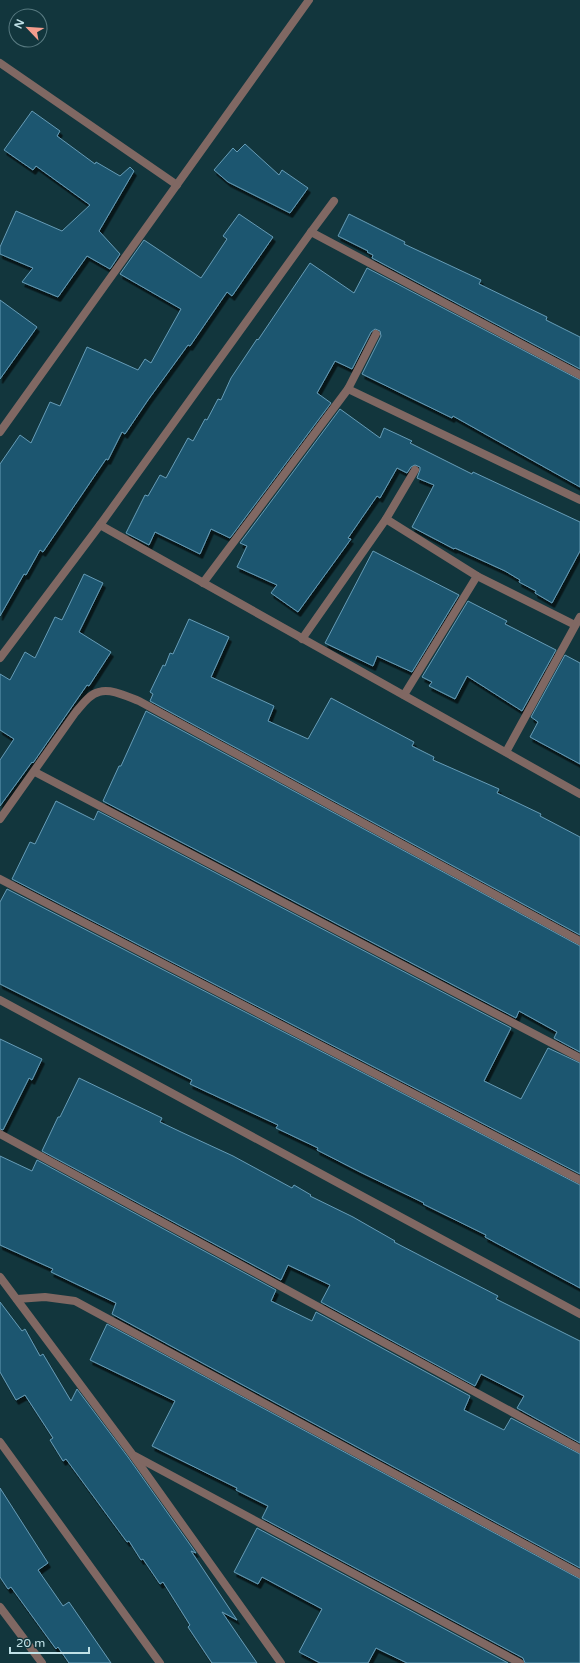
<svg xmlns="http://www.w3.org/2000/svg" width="580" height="1663" viewBox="0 0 580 1663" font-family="'Varela Round',sans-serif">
	<defs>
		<filter id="shadow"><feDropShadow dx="2.5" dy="4.5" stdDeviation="0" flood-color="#0009"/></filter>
	</defs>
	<rect width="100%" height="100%" fill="#12363d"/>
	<g fill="#1f566f" stroke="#659cb7" filter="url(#shadow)">
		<polygon points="32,111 60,131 57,136 95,164 96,162 120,176 130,167 134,171 99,231 120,254 110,269 87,256 58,297 22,282 33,268 0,254 0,247 16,211 62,231 90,205 36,166 33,170 4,150"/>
		<polygon points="245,144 279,175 282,170 308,188 290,213 228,182 214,170 233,148 237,152"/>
		<polygon points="239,214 273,237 232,296 227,292 190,346 188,345 148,400 125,434 122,432 108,460 106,459 43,552 40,550 26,575 24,574 0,616 0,464 20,435 31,443 50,402 60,406 87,347 138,370 145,359 151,363 181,309 120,274 144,240 201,278 227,239 223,236"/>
		<polygon points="349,214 405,242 404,244 481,280 479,284 547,317 546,320 580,337 580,369 372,258 373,255 367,252 368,251 338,236"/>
		<polygon points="310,263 354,293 367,268 580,380 580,487 453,416 452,418 362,374 381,336 380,331 375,329 371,332 352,369 335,361 317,393 331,403 230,538 211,529 200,554 155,532 149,545 126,533 145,495 148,496 160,475 166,478 188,438 193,441 205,419 207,420 218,399 221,400 231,378 257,339 258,340"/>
		<polygon points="0,300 37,327 0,379"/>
		<polygon points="340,409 380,438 384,428 412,441 410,443 472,474 473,472 580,522 580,551 552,603 535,593 536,591 519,582 520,580 505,571 455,548 454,549 412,527 434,485 417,478 420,470 420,467 415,465 411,467 407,473 397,468 380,498 377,496 348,538 351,539 298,612 271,593 277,585 237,567 247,546 240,543"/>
		<polygon points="373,551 459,595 412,672 377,656 373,666 325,643"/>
		<polygon points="84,574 103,583 79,632 111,652 89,686 87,685 33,763 32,762 0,806 0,760 14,739 0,730 0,674 10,680 25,652 35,658 55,617 62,620"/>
		<polygon points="468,601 507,621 505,624 556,650 522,711 467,676 455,699 429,686 432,682 422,677"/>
		<polygon points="189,619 229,637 211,677 274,706 268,721 308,739 331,698 414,742 412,746 434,757 433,760 499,789 497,793 541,814 540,816 580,837 580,935 150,701 153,694 150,692 163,665 165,666 170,653 173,654"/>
		<polygon points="565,655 580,663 580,764 530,737 538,722 531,717"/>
		<polygon points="146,711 580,946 580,1052 554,1038 557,1032 519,1011 516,1018 103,801 119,766 121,766"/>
		<polygon points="56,801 94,820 98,811 511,1028 484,1081 521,1099 548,1048 580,1063 580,1174 12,879 30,842 35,844"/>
		<polygon points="7,889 580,1185 580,1288 485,1237 486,1235 423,1204 424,1203 360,1172 317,1150 318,1148 276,1128 278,1125 190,1084 192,1080 0,984 0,902"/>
		<polygon points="0,1039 42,1059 32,1080 29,1078 3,1130 0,1129"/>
		<polygon points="79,1078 162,1118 160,1122 181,1132 233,1156 292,1188 294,1185 311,1195 310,1196 353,1217 395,1241 394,1242 498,1296 496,1299 580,1341 580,1443 517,1408 524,1396 481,1374 475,1386 321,1302 330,1285 288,1265 281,1280 42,1151 58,1117 60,1117"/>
		<polygon points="0,1156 32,1171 37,1160 276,1290 271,1301 312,1321 316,1312 470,1396 464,1410 504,1430 511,1418 580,1454 580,1568 112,1314 116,1303 51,1272 53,1269 0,1245"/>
		<polygon points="0,1302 22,1331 25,1329 40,1356 43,1354 71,1401 77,1389 128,1457 196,1553 191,1551 237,1620 222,1612 257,1663 212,1663 188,1627 190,1625 163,1582 160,1584 143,1559 141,1560 129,1541 127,1542 66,1459 63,1461 50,1440 53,1438 25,1395 16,1400 0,1372"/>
		<polygon points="107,1324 580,1579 580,1663 525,1663 523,1658 262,1518 268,1506 236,1490 237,1488 152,1446 175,1401 90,1360"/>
		<polygon points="0,1488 48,1563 38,1570 63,1606 69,1602 111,1663 69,1663 58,1647 56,1649 11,1587 8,1589 0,1577"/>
		<polygon points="257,1528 508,1663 407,1663 376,1648 368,1663 320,1663 299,1652 322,1609 262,1577 258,1584 234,1572"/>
	</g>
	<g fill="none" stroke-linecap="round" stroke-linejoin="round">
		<g stroke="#806863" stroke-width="8">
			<polyline points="0,63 177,185"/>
			<polyline points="311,232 580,375"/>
			<polyline points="348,389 580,500"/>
			<polyline points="0,432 309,0"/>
			<polyline points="386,519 477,576 575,625"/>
			<polyline points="100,525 580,794"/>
			<polyline points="203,583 348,389 376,334"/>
			<polyline points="302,639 386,519 415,470"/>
			<polyline points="0,658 100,525 311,232 334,201"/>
			<polyline points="404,695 477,576"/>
			<polyline points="506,752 580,617"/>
			<polyline points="35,772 580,1058"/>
			<path d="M0,819L75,713C81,706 89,694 99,692C111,688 128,697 139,701L580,941"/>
			<polyline points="0,879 580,1180"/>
			<polyline points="0,1000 580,1314"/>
			<polyline points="0,1134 580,1449"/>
			<polyline points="0,1277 132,1454 281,1663"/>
			<polyline points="17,1299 45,1297 75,1301 580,1574"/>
			<polyline points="0,1442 160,1663"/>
			<polyline points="135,1456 520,1663"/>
			<polyline points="0,1607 42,1663"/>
		</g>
	</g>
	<g transform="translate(28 28) rotate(295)"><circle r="19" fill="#12363d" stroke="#587a81"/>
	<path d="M0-3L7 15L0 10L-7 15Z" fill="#f49d8d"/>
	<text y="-6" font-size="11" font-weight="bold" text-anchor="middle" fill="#c0e1e7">N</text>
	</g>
	<path d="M10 1647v6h79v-6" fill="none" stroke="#c0e1e7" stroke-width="2"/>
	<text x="16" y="1647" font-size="12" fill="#c0e1e7" stroke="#12363d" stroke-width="3" paint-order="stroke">20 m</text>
</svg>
